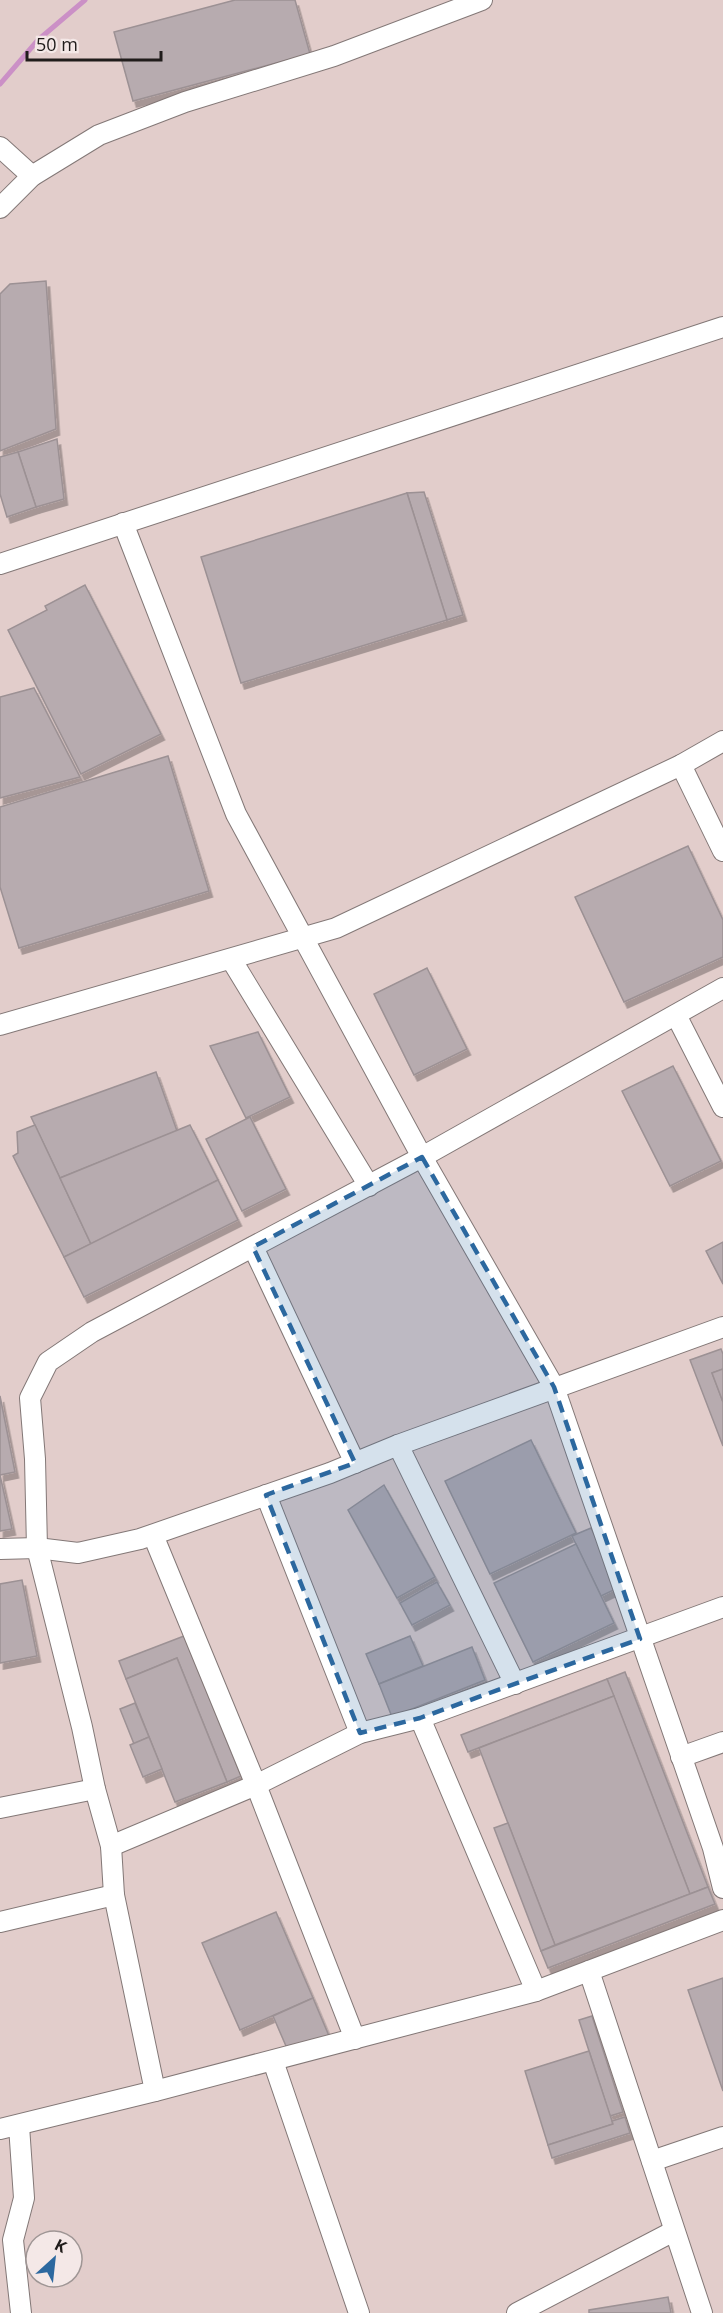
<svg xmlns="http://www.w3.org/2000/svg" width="723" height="2313" viewBox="0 0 723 2313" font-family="'Open Sans',sans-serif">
	<defs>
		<filter id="shadow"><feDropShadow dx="3.5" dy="6" stdDeviation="0" flood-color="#0004"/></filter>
	</defs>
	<rect width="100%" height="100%" fill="#e7dbda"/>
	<path fill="#e2cdcb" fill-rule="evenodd" d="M0,0H723V2313H0ZM36,2241H72V2277H36Z"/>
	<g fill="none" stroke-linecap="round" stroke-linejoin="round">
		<polyline stroke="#cb90c6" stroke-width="5" points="0,84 38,40 85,0"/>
	</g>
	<g fill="#b7abaf" stroke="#9c9194" stroke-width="1.5" filter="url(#shadow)">
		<polygon points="235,0 295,0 310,54 133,101 114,32"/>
		<polygon points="46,281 56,429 0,451 0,294 10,284"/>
		<polygon points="57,439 64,499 36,507 18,452"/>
		<polygon points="18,452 36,507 7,517 0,494 0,457"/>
		<polygon points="424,492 463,615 447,620 407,493"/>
		<polygon points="407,493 447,620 241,683 201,557"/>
		<polygon points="85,585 161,734 81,774 8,630 47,610 45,606"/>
		<polygon points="34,688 80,777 0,798 0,697"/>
		<polygon points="168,756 209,891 19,948 0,887 0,807"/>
		<polygon points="688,846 723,920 723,957 624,1002 575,897"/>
		<polygon points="427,968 467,1049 414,1075 374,994"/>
		<polygon points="258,1032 290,1097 246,1118 210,1046"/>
		<polygon points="673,1066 721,1161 670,1186 622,1091"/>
		<polygon points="156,1072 177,1131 60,1178 31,1117"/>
		<polygon points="250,1117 286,1189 242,1211 206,1139"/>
		<polygon points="35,1125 91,1244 64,1257 13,1156 18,1153 17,1132"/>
		<polygon points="190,1125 218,1180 91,1244 60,1178"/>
		<polygon points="218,1180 238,1220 84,1297 64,1257"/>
		<polygon points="723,1242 723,1284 706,1251"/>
		<polygon points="721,1349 723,1354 723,1369 712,1373 723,1402 723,1446 690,1360"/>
		<polygon points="723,1369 723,1402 712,1373"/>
		<polygon points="0,1396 15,1472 0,1475"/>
		<polygon points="531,1440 576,1533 490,1574 445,1481"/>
		<polygon points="0,1475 12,1529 0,1531"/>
		<polygon points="384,1485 435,1577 397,1598 348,1510"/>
		<polygon points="591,1528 620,1587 601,1596 572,1536"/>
		<polygon points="576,1544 614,1623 533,1662 494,1583"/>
		<polygon points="22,1580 37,1656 0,1663 0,1584"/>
		<polygon points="437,1582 450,1605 412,1625 400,1603"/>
		<polygon points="184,1636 241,1776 227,1782 177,1658 126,1679 119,1661"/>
		<polygon points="410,1636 423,1666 379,1684 366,1654"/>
		<polygon points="472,1647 485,1680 392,1717 379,1684"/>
		<polygon points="177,1658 227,1782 175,1802 126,1679"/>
		<polygon points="625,1672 708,1887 690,1894 607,1679"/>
		<polygon points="607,1679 614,1696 468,1752 461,1735"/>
		<polygon points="614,1696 690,1894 555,1945 479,1748"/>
		<polygon points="135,1703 149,1737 134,1744 120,1709"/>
		<polygon points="149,1737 162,1769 143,1777 130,1745"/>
		<polygon points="508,1823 555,1945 541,1951 494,1828"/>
		<polygon points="708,1887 715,1904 548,1968 541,1951"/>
		<polygon points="276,1912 313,1998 240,2030 202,1943"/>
		<polygon points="723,1978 723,2091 688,1990"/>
		<polygon points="313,1998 329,2036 289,2053 273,2016"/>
		<polygon points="592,2016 623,2112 610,2116 579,2020"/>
		<polygon points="589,2051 613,2124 548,2145 525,2071"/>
		<polygon points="625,2117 630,2133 552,2158 548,2145 613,2124 612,2121"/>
		<polygon points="668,2297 671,2313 589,2313 589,2310"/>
	</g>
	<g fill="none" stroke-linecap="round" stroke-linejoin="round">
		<g stroke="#837877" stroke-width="22">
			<g id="minor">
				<polyline points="0,147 32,176"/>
				<polyline points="0,208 32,176 99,135 185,102 334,56 482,0"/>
				<polyline points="123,523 236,814 422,1157 554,1387 713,1848 723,1888"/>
				<polyline points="0,564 723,327"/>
				<polyline points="681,765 723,851"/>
				<polyline points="231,959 369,1186"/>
				<polyline points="676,1015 723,1107"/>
				<polyline points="0,1025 336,928 681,765 723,741"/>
				<polyline points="253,1247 355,1463"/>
				<polyline points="398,1445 515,1684"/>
				<polyline points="266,1495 360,1733"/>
				<polyline points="153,1535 256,1785 355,2039"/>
				<polyline points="0,1549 37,1548 78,1553 140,1539 330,1473 398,1445 723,1327"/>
				<polyline points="420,1718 536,1991"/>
				<polyline points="681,1757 723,1742"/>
				<polyline points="0,1808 95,1789"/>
				<polyline points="111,1846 256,1785 360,1733 420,1718 723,1607"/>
				<polyline points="0,1922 114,1895"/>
				<polyline points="589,1971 702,2313"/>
				<polyline points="273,2061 359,2313"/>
				<polyline points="155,2091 536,1991 723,1920"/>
				<polyline points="19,2126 24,2198 13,2240 21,2313"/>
				<polyline points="0,2129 155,2091 114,1895 111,1846 95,1789 82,1727 37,1548 35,1459 30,1398 48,1362 92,1332 422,1157 723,988"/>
				<polyline points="652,2161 723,2137"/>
				<polyline points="517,2313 674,2231"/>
			</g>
		</g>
		<use href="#minor" stroke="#fff" stroke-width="20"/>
	</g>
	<path fill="#2c689f" fill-opacity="0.2" stroke="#2c689f" stroke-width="4.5" stroke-dasharray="12 8" stroke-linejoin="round" d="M422,1157L554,1387L640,1639L420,1718L360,1733L266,1495L355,1463L253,1247Z"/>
	<g transform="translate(54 2259) rotate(27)"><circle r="28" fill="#f4e8e7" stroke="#9f9695" stroke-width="1.5"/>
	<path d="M0-4.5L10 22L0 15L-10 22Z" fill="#2c689f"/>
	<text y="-9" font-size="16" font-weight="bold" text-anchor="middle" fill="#201c1b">K</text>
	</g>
	<path d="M27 51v9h134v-9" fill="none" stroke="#201c1b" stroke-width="3"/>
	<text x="36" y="51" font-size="18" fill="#201c1b" stroke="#f4e8e7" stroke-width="4.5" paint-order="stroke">50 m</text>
</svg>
